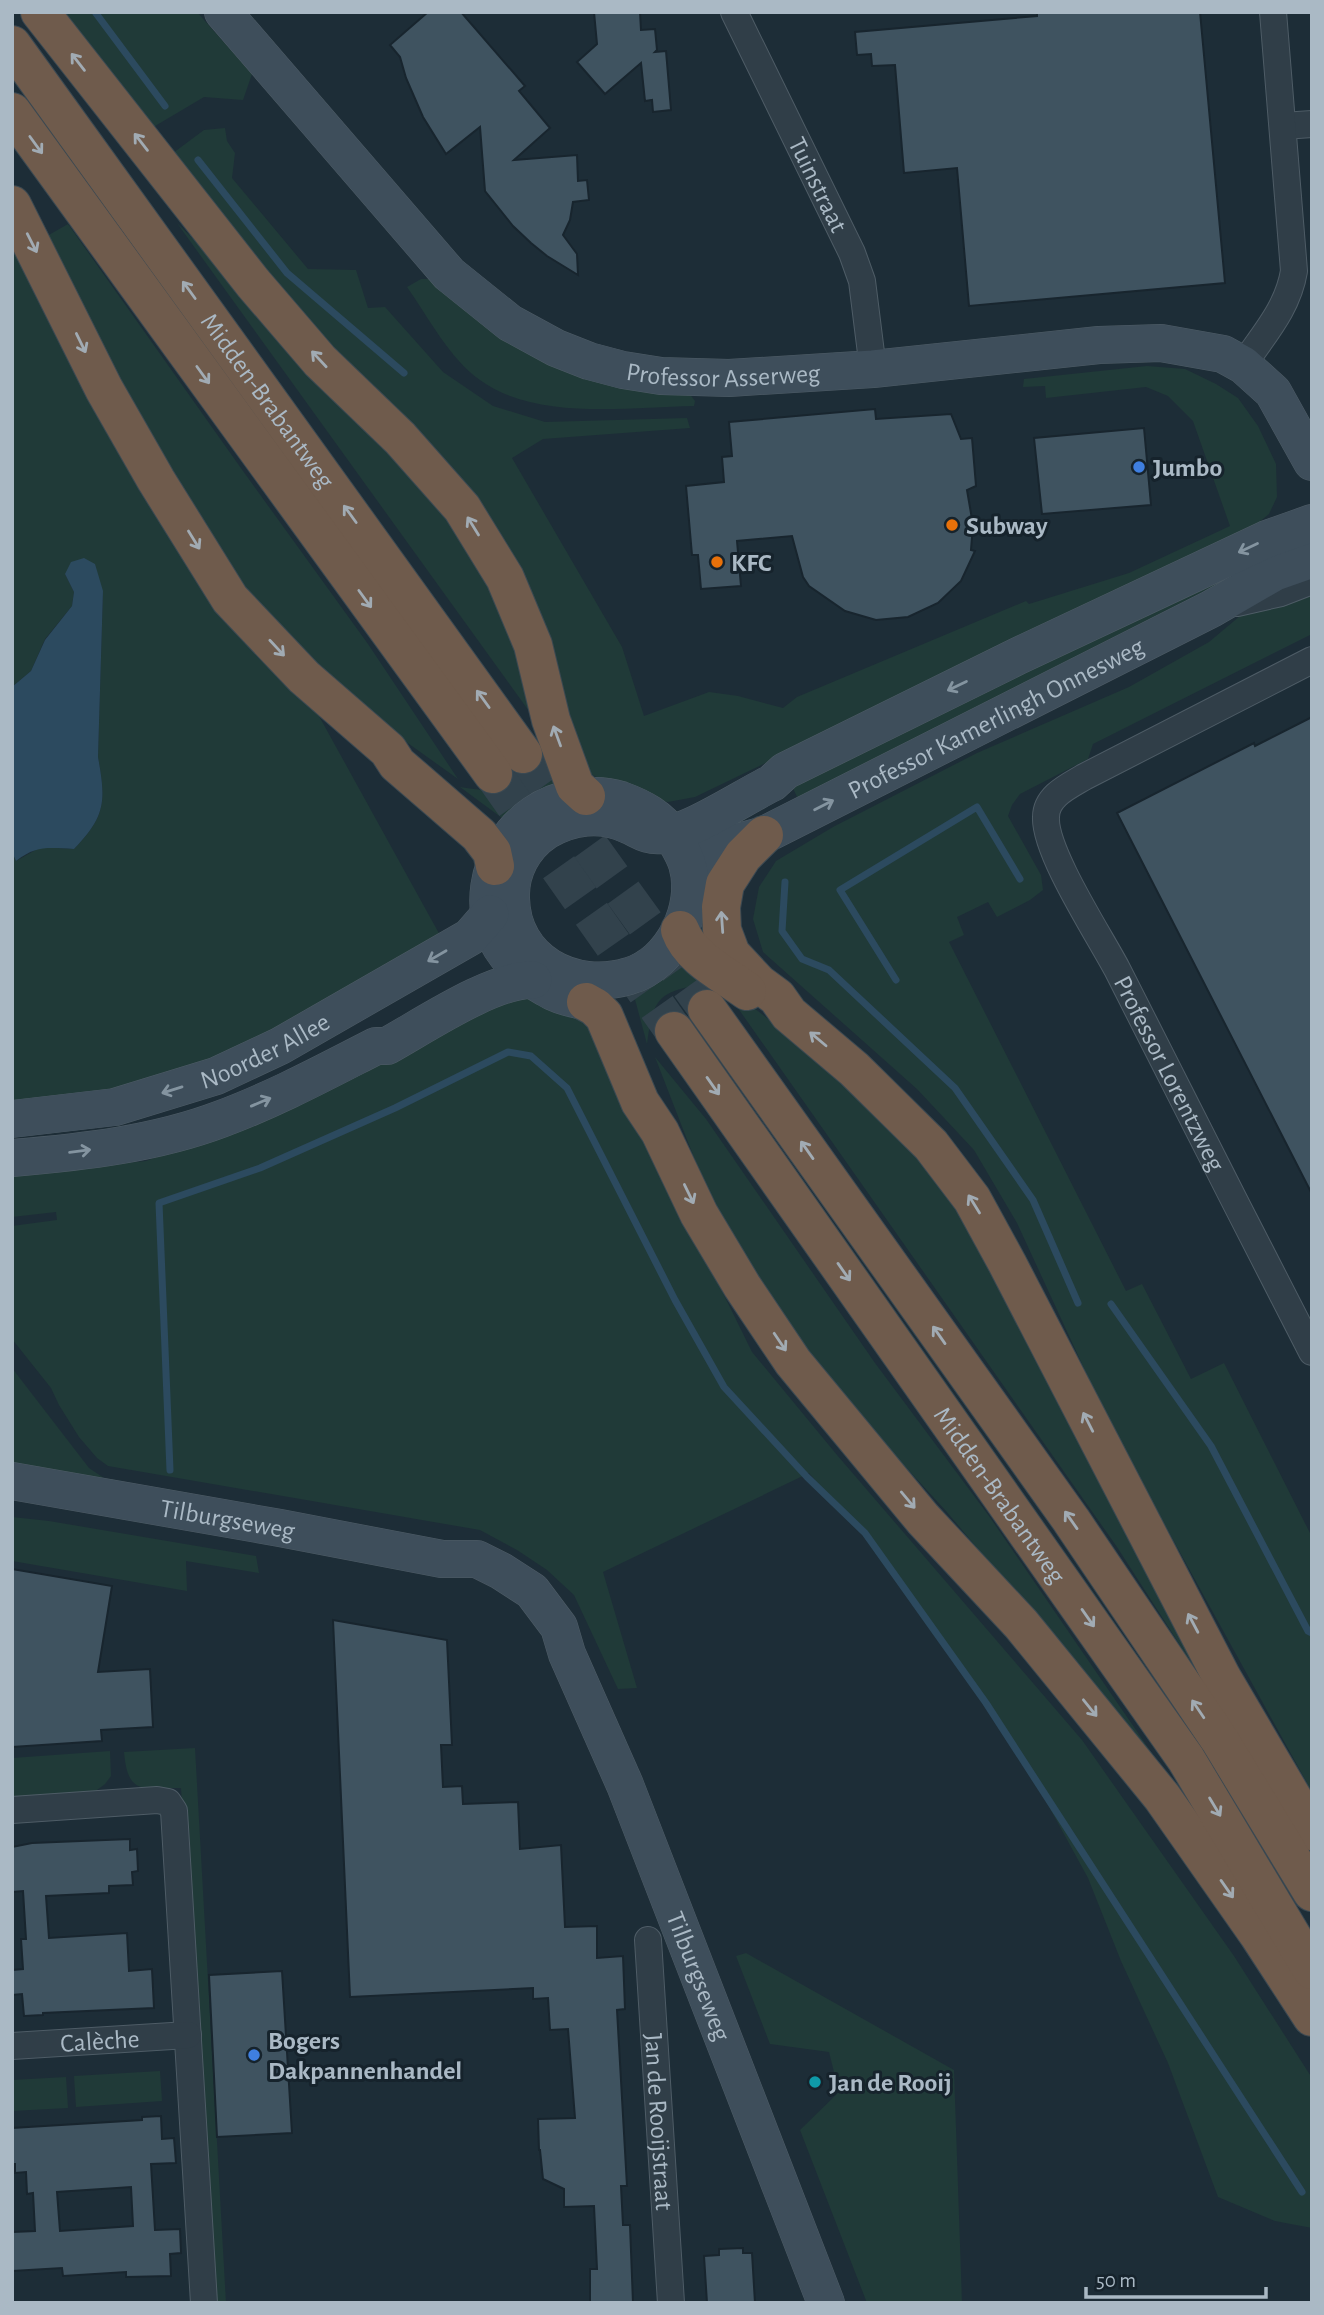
<svg xmlns="http://www.w3.org/2000/svg" width="1324" height="2315" viewBox="0 0 1324 2315" font-family="'Alegreya Sans',sans-serif">
	<rect width="100%" height="100%" fill="#1d2d37"/>
	<g fill="#203a38">
		<polygon points="63,12 197,12 252,74 243,100 204,97 150,129"/>
		<polygon points="225,128 227,141 235,153 232,178 308,269 356,270 368,308 385,307 443,372 493,406 545,422 687,418 690,428 543,439 512,458 622,647 644,716 709,692 738,696 783,708 797,697 1026,601 1029,604 1129,573 1230,526 1193,421 1168,396 1146,387 1046,398 1045,386 1023,387 1024,379 1147,366 1185,369 1216,384 1238,398 1258,426 1276,464 1277,497 1269,514 1252,528 695,797 668,802 642,797 614,787 591,774 574,752 524,591 322,348 169,156 204,130"/>
		<polygon points="177,223 254,299 353,405 487,566 525,665 539,725"/>
		<polygon points="68,224 243,471 368,644 458,779 335,691 186,518 40,240"/>
		<path d="M12,235L314,707L441,937L251,1048L131,1089L12,1105V852L16,861L41,847L74,849C106,816 106,801 98,757L103,591L65,574L74,592L72,606L45,639L31,671L12,687Z"/>
		<path d="M421,279H433L689,393L695,401L694,406C627,407 536,421 480,380C449,358 429,318 407,287Z"/>
		<polygon points="1216,578 1220,583 1018,686 799,801 791,784"/>
		<polygon points="1312,591 1312,634 1093,744 1088,759 1020,794 1012,805 1008,816 1041,875 1043,890 1030,900 997,917 988,902 957,917 964,935 949,942 1126,1291 1142,1284 1191,1379 1224,1363 1312,1537 1312,1792 1112,1429 1017,1223 974,1150 917,1089 763,952 753,919 759,887 776,861 833,827 977,753 1129,687 1209,642 1240,616"/>
		<path d="M543,732L558,785L506,821L460,787C491,792 525,796 538,761C542,752 541,741 543,732Z"/>
		<path d="M683,957L706,984C659,991 653,997 647,1044L633,992Z"/>
		<polygon points="732,991 839,1074 955,1199 1246,1748 1117,1547 728,994"/>
		<polygon points="528,994 568,1009 593,1029 752,1352 837,1455 1082,1740 1234,1956 1312,2078 1312,2228 1275,2221 1218,2197 1168,2063 1121,1961 1088,1878 1024,1761 862,1534 809,1473 603,1572 637,1688 618,1689 574,1595 547,1570 517,1550 480,1530 108,1466 97,1458 79,1437 59,1405 51,1388 12,1339 12,1226 57,1220 56,1212 12,1217 12,1175 146,1161 197,1142 489,1001"/>
		<polygon points="655,1057 706,1119 875,1363 989,1516 1160,1765 946,1511 813,1366 726,1240"/>
		<polygon points="12,1368 89,1468 104,1478 116,1480 115,1488 12,1469"/>
		<polygon points="12,1517 49,1521 256,1556 259,1573 186,1561 187,1591 12,1561"/>
		<path d="M195,1748L226,2303H213L181,1788C145,1787 128,1798 124,1752Z"/>
		<polygon points="110,1751 111,1776 105,1784 93,1793 12,1798 12,1758"/>
		<polygon points="746,1953 954,2070 962,2303 867,2303 800,2130 839,2092 829,2052 770,2044 736,1956"/>
		<polygon points="160,2071 162,2101 76,2107 74,2076"/>
		<polygon points="66,2077 68,2108 12,2111 12,2080"/>
	</g>
	<path fill="#2c4a5f" d="M84,558L95,564L103,591L98,757C106,801 106,816 74,849C48,848 37,845 16,861L12,852V687L31,671L45,640L72,606L74,592L65,574L71,562Z"/>
	<g fill="none" stroke-linecap="round" stroke-linejoin="round">
		<g stroke="#2c4a5f" stroke-width="7">
			<polyline points="95,12 165,106"/>
			<polyline points="198,160 287,273 404,373"/>
			<polyline points="785,882 782,931 802,959 829,970 955,1088 1033,1200 1078,1303"/>
			<polyline points="896,980 840,890 977,807 1020,879"/>
			<polyline points="1111,1304 1211,1446 1308,1631 1312,1633"/>
			<polyline points="170,1470 159,1203 260,1168 395,1108 508,1052 531,1056 567,1088 675,1300 724,1387 807,1477 865,1533 986,1703 1302,2192"/>
		</g>
	</g>
	<g fill="#3f5360" stroke="#18252e" stroke-width="2" fill-rule="evenodd">
		<polygon points="428,12 461,12 525,86 519,91 550,128 514,160 577,155 578,181 587,180 589,200 573,202 570,220 563,235 577,254 578,275 547,256 531,243 513,226 485,191 480,127 446,154 423,117 406,78 400,57 390,45"/>
		<polygon points="594,12 640,12 641,30 655,29 657,50 655,52 666,51 671,110 653,112 652,100 645,101 641,63 605,94 577,62 597,44"/>
		<polygon points="1037,12 1200,12 1225,283 969,306 957,168 904,173 895,65 872,66 871,54 857,55 855,32 1037,16"/>
		<polygon points="875,409 876,419 951,414 961,439 972,438 976,486 967,490 973,525 971,550 975,551 961,581 938,603 908,617 876,620 845,611 809,586 803,577 792,536 737,541 741,586 701,589 698,555 692,555 686,486 724,482 722,457 732,456 729,422"/>
		<polygon points="1144,428 1151,505 1042,514 1034,438"/>
		<polygon points="1312,717 1312,1194 1117,813 1254,743 1255,746"/>
		<polygon points="12,1569 112,1586 98,1672 150,1669 153,1727 101,1730 102,1741 12,1747"/>
		<polygon points="333,1620 447,1640 452,1745 441,1745 443,1787 462,1786 463,1804 518,1802 520,1849 561,1845 565,1927 597,1926 597,1958 623,1956 625,2009 617,2010 627,2186 621,2186 623,2225 630,2225 633,2303 590,2303 590,2269 597,2269 594,2206 564,2207 564,2189 543,2179 540,2150 539,2150 538,2119 575,2118 568,2029 550,2030 548,1998 533,1999 533,1988 350,1997"/>
		<polygon points="130,1839 130,1850 137,1849 138,1871 132,1872 133,1885 109,1886 109,1893 46,1896 49,1938 127,1933 129,1971 152,1969 154,2008 43,2013 43,2015 24,2016 22,1994 12,1995 12,1970 23,1969 21,1939 26,1939 23,1891 12,1892 12,1847 32,1843"/>
		<polygon points="282,1971 292,2133 217,2137 209,1975"/>
		<path d="M161,2116L162,2139L174,2138L176,2163L151,2164L155,2230L180,2229L181,2253L170,2254L171,2276L126,2277V2272L63,2276L62,2268L12,2271V2232L35,2231L33,2193L27,2194L26,2172L15,2173V2164H12V2128L142,2120V2117ZM131,2187L133,2226L60,2231L57,2192Z"/>
		<polygon points="743,2248 743,2253 752,2253 755,2303 707,2303 704,2256 719,2255 719,2249"/>
	</g>
	<g fill="none" stroke-linecap="round" stroke-linejoin="round">
		<g stroke="#32424c" stroke-width="38" stroke-dasharray="38 19" stroke-linecap="butt">
			<polyline points="523,754 707,1009"/>
			<polyline points="493,774 674,1031"/>
		</g>
		<g stroke="#4e5c66" stroke-width="28">
			<g id="street">
				<path id="s1" d="M734,12L852,253L862,281L873,369"/>
				<polyline points="1283,126 1312,124"/>
				<path d="M1243,365C1264,334 1288,308 1294,271L1273,12"/>
				<polyline points="1237,603 1281,593 1312,581"/>
				<path id="s2" d="M1312,660L1084,777C1069,786 1046,796 1046,817C1044,851 1099,935 1117,969C1182,1096 1246,1225 1312,1352"/>
				<polyline points="12,1810 157,1800 168,1802 174,1811 204,2303"/>
				<path id="s3" d="M648,1940L671,2303"/>
				<path id="s4" d="M12,2046L188,2035"/>
			</g>
		</g>
		<g stroke="#4e5c66" stroke-width="38">
			<g id="secondary">
				<path id="s5" d="M223,12L449,274L510,323L556,348L589,361L623,370L661,376L729,378L873,369L1099,345L1161,343L1223,354L1243,365L1273,392L1312,462"/>
				<path id="s6" d="M690,884L697,863L727,845L764,835L1211,609L1275,572L1312,559"/>
				<path d="M586,1002C572,998 558,996 546,988C524,976 501,955 493,930C474,872 515,807 574,798C591,795 605,795 621,800C643,808 659,817 673,836C678,845 684,854 687,864C700,907 672,964 629,976C573,993 512,961 511,898C510,872 523,846 546,831C571,816 601,812 628,825C640,830 648,837 662,835C690,833 745,796 772,783L785,771L1018,656L1267,539L1312,523"/>
				<path id="s7" d="M12,1119L115,1107L216,1076L280,1046L470,937L490,914"/>
				<path d="M12,1158C83,1152 155,1144 221,1119C275,1099 325,1072 376,1046H387C425,1025 493,979 533,980"/>
				<path id="s8" d="M12,1481L280,1528L442,1559H477L501,1571L532,1591L559,1627L567,1654L625,1785L826,2303"/>
			</g>
		</g>
		<g stroke="#3b4952" stroke-width="40">
			<g id="highway">
				<polyline points="40,12 253,283 320,361 400,438 462,508 505,578 533,645 551,720 575,786 586,796"/>
				<path id="s9" d="M12,45L523,754"/>
				<polyline points="12,112 493,774"/>
				<polyline points="12,205 104,389 156,480 230,599 304,677 388,750 397,764 479,835 492,852 495,866"/>
				<polyline points="764,835 743,856 725,884 721,907 722,930 731,954 758,983 777,997 789,1014 854,1069 931,1145 972,1199 1007,1263 1222,1678 1312,1831"/>
				<path d="M680,930C690,958 724,974 747,991"/>
				<polyline points="586,1002 595,1007 604,1016 640,1102 660,1132 699,1214 742,1286 793,1362 923,1519 1021,1624 1162,1797 1258,1934 1312,2017"/>
				<polyline points="707,1009 1071,1520 1219,1739 1312,1892"/>
				<path id="s10" d="M674,1031L1186,1759L1312,1970"/>
			</g>
		</g>
		<use href="#street" stroke="#303e48" stroke-width="26"/>
		<use href="#secondary" stroke="#3e4e5b" stroke-width="37"/>
		<use href="#highway" stroke="#6f5b4c" stroke-width="38"/>
	</g>
	<defs><path id="oneway-shaft" d="M-6 0H5M1.5-3L5.5 0L1.5 3" fill="none" stroke-width="1.6" stroke-linecap="round" stroke-linejoin="round" transform="scale(1.75)"/></defs>
	<g stroke="#a1abb3">
		<use href="#oneway-shaft" transform="translate(78 62) rotate(-128)"/>
		<use href="#oneway-shaft" transform="translate(141 142) rotate(-128)"/>
		<use href="#oneway-shaft" transform="translate(36 145) rotate(54)"/>
		<use href="#oneway-shaft" transform="translate(32 243) rotate(63)"/>
		<use href="#oneway-shaft" transform="translate(189 290) rotate(-126)"/>
		<use href="#oneway-shaft" transform="translate(81 343) rotate(64)"/>
		<use href="#oneway-shaft" transform="translate(319 359) rotate(-133)"/>
		<use href="#oneway-shaft" transform="translate(203 375) rotate(54)"/>
		<use href="#oneway-shaft" transform="translate(350 514) rotate(-126)"/>
		<use href="#oneway-shaft" transform="translate(473 526) rotate(-122)"/>
		<use href="#oneway-shaft" transform="translate(194 540) rotate(58)"/>
		<use href="#oneway-shaft" transform="translate(365 599) rotate(54)"/>
		<use href="#oneway-shaft" transform="translate(277 648) rotate(47)"/>
		<use href="#oneway-shaft" transform="translate(483 699) rotate(-126)"/>
		<use href="#oneway-shaft" transform="translate(557 736) rotate(-110)"/>
		<use href="#oneway-shaft" transform="translate(722 922) rotate(-94)"/>
		<use href="#oneway-shaft" transform="translate(818 1039) rotate(-140)"/>
		<use href="#oneway-shaft" transform="translate(713 1086) rotate(55)"/>
		<use href="#oneway-shaft" transform="translate(807 1150) rotate(-125)"/>
		<use href="#oneway-shaft" transform="translate(689 1194) rotate(64)"/>
		<use href="#oneway-shaft" transform="translate(974 1204) rotate(-122)"/>
		<use href="#oneway-shaft" transform="translate(844 1272) rotate(55)"/>
		<use href="#oneway-shaft" transform="translate(939 1335) rotate(-125)"/>
		<use href="#oneway-shaft" transform="translate(780 1342) rotate(56)"/>
		<use href="#oneway-shaft" transform="translate(1088 1422) rotate(-117)"/>
		<use href="#oneway-shaft" transform="translate(908 1500) rotate(50)"/>
		<use href="#oneway-shaft" transform="translate(1071 1520) rotate(-125)"/>
		<use href="#oneway-shaft" transform="translate(1088 1618) rotate(55)"/>
		<use href="#oneway-shaft" transform="translate(1193 1623) rotate(-118)"/>
		<use href="#oneway-shaft" transform="translate(1090 1708) rotate(51)"/>
		<use href="#oneway-shaft" transform="translate(1198 1709) rotate(-124)"/>
		<use href="#oneway-shaft" transform="translate(1215 1807) rotate(59)"/>
		<use href="#oneway-shaft" transform="translate(1227 1889) rotate(55)"/>
	</g>
	<g stroke="#8494a0">
		<use href="#oneway-shaft" transform="translate(1248 548) rotate(155)"/>
		<use href="#oneway-shaft" transform="translate(957 686) rotate(154)"/>
		<use href="#oneway-shaft" transform="translate(824 805) rotate(-27)"/>
		<use href="#oneway-shaft" transform="translate(437 956) rotate(150)"/>
		<use href="#oneway-shaft" transform="translate(172 1090) rotate(163)"/>
		<use href="#oneway-shaft" transform="translate(261 1102) rotate(-23)"/>
		<use href="#oneway-shaft" transform="translate(80 1151) rotate(-7)"/>
	</g>
	<g fill="#3f7fe0" stroke="#16232c" stroke-width="2.5">
		<circle cx="1139" cy="467" r="7"/>
		<circle cx="254" cy="2055" r="7"/>
	</g>
	<g fill="#e8710a" stroke="#16232c" stroke-width="2.5">
		<circle cx="952" cy="525" r="7"/>
		<circle cx="717" cy="562" r="7"/>
	</g>
	<circle fill="#0f9aa8" stroke="#16232c" stroke-width="2.5" cx="815" cy="2082" r="7"/>
	<g text-anchor="middle" stroke-width="6" stroke-linejoin="round" paint-order="stroke">
		<g font-size="26" fill="#aab9c5" stroke="#16232c">
			<text dy="9" stroke="none"><textPath href="#s1" startOffset="192">Tuinstraat</textPath></text>
			<text dy="9" stroke="none"><textPath href="#s5" startOffset="648">Professor Asserweg</textPath></text>
			<text dy="9" stroke="none"><textPath href="#s9" startOffset="438">Midden-Brabantweg</textPath></text>
			<text dy="9" stroke="none"><textPath href="#s6" startOffset="355">Professor Kamerlingh Onnesweg</textPath></text>
			<text dy="9" stroke="none"><textPath href="#s7" startOffset="264">Noorder Allee</textPath></text>
			<text dy="9" stroke="none"><textPath href="#s2" startOffset="600">Professor Lorentzweg</textPath></text>
			<text dy="9" stroke="none"><textPath href="#s10" startOffset="567">Midden-Brabantweg</textPath></text>
			<text dy="9" stroke="none"><textPath href="#s8" startOffset="219">Tilburgseweg</textPath></text>
			<text dy="9" stroke="none"><textPath href="#s8" startOffset="957">Tilburgseweg</textPath></text>
			<text dy="9" stroke="none"><textPath href="#s4" startOffset="88">Calèche</textPath></text>
			<text dy="9" stroke="none"><textPath href="#s3" startOffset="182">Jan de Rooijstraat</textPath></text>
		</g>
		<g font-size="26" font-weight="bold" fill="#aab9c5" stroke="#16232c" text-anchor="start">
			<text x="1153" y="476">Jumbo</text>
			<text x="966" y="534">Subway</text>
			<text x="731" y="571">KFC</text>
			<text x="268" y="2049">Bogers<tspan x="268" dy="30">Dakpannenhandel</tspan></text>
			<text x="829" y="2091">Jan de Rooij</text>
		</g>
	</g>
	<rect width="1324" height="2315" fill="none" stroke="#aab9c5" stroke-width="28"/>
	<path d="M1086 2287v10h180v-10" fill="none" stroke="#aab9c5" stroke-width="3.5"/>
	<text x="1096" y="2287" font-size="21" fill="#aab9c5" stroke="#16232c" stroke-width="5" paint-order="stroke">50 m</text>
</svg>
